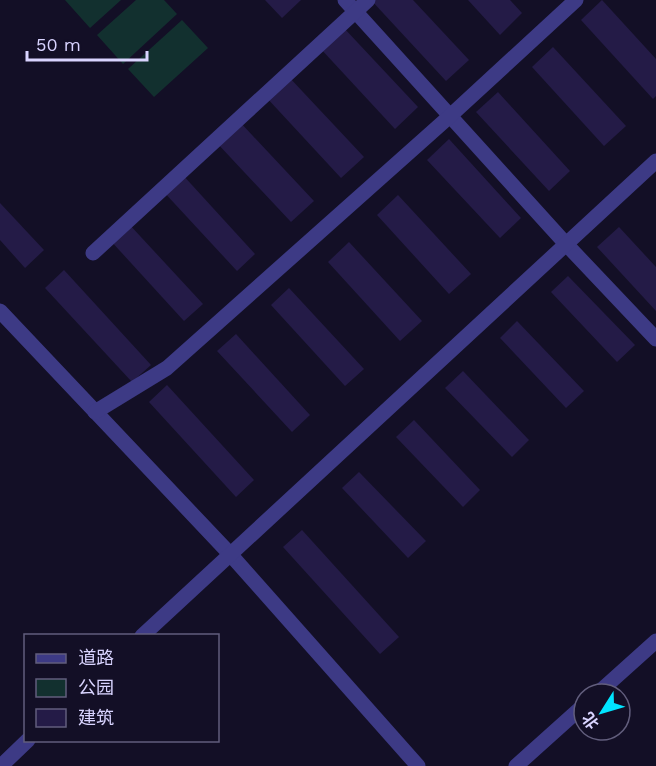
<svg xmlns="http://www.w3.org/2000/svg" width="656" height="766" viewBox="0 0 656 766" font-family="'Work Sans','Noto Sans SC',sans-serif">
	<rect width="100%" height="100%" fill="#130f26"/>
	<g fill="#12302f">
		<polygon points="65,0 121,0 90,28"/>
		<polygon points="136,0 164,0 177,14 123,64 97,35"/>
		<polygon points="182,20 208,48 154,97 128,69"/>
	</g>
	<g fill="#241b47">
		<polygon points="265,0 301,0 282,18"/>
		<polygon points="371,0 413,0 469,60 446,81"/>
		<polygon points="468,0 510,0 522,13 500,35"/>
		<polygon points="602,0 656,59 656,96 653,99 581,20"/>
		<polygon points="343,27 418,107 395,129 320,48"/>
		<polygon points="553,47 626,126 604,146 532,67"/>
		<polygon points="288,76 364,157 341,178 266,97"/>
		<polygon points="498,92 570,171 549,191 476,112"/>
		<polygon points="239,121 314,201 291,222 216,142"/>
		<polygon points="449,139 521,218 500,238 427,160"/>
		<polygon points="181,173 255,254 237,271 162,190"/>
		<polygon points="398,195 471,274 449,294 377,215"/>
		<polygon points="0,203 44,250 25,268 0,240"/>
		<polygon points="128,223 203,304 184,321 110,240"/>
		<polygon points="619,227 656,267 656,311 597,247"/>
		<polygon points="349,242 422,321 400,341 328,262"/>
		<polygon points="64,270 151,365 132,382 45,288"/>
		<polygon points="568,276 635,345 617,362 551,292"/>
		<polygon points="289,288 364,369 345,386 271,305"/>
		<polygon points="517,321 584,391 566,408 500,338"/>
		<polygon points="236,334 310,415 292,432 217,351"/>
		<polygon points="463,371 529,440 512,457 445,388"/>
		<polygon points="167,385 254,480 236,497 149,402"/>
		<polygon points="414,420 480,490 463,507 396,437"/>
		<polygon points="359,472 426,541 408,558 342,488"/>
		<polygon points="302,530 399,637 380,654 283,547"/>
	</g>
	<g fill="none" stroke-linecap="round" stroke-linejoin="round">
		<g stroke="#3d3a85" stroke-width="15">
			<polyline points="345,0 566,244 656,339"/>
			<polyline points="93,253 368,0"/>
			<polyline points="0,311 230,554 418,766"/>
			<polyline points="95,412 167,368 450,116 576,0"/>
			<polyline points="142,636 656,161"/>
			<polyline points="597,694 656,641"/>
			<polyline points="1,766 28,740"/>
			<polyline points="516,766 584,705"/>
		</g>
	</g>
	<rect x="24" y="634" width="195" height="108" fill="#130f26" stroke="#625e7d" stroke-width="1.5"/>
	<rect x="36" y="654" width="30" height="9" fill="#3d3a85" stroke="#625e7d" stroke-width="1.5"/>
	<text x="78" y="664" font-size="18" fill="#d9d4ff">道路</text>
	<rect x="36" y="679" width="30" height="18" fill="#12302f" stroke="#625e7d" stroke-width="1.5"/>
	<text x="78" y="694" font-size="18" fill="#d9d4ff">公园</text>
	<rect x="36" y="709" width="30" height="18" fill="#241b47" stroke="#625e7d" stroke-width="1.5"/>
	<text x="78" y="724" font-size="18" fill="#d9d4ff">建筑</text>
	<g transform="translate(602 712) rotate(233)"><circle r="28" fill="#130f26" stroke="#625e7d" stroke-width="1.5"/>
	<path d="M0-4.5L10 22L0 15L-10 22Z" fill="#00e5ff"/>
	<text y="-9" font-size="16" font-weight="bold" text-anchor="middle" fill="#d9d4ff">北</text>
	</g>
	<path d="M27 51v9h120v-9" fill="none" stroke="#d9d4ff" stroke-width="3"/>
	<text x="36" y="51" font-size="18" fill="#d9d4ff" stroke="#130f26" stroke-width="4.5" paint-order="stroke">50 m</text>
</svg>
